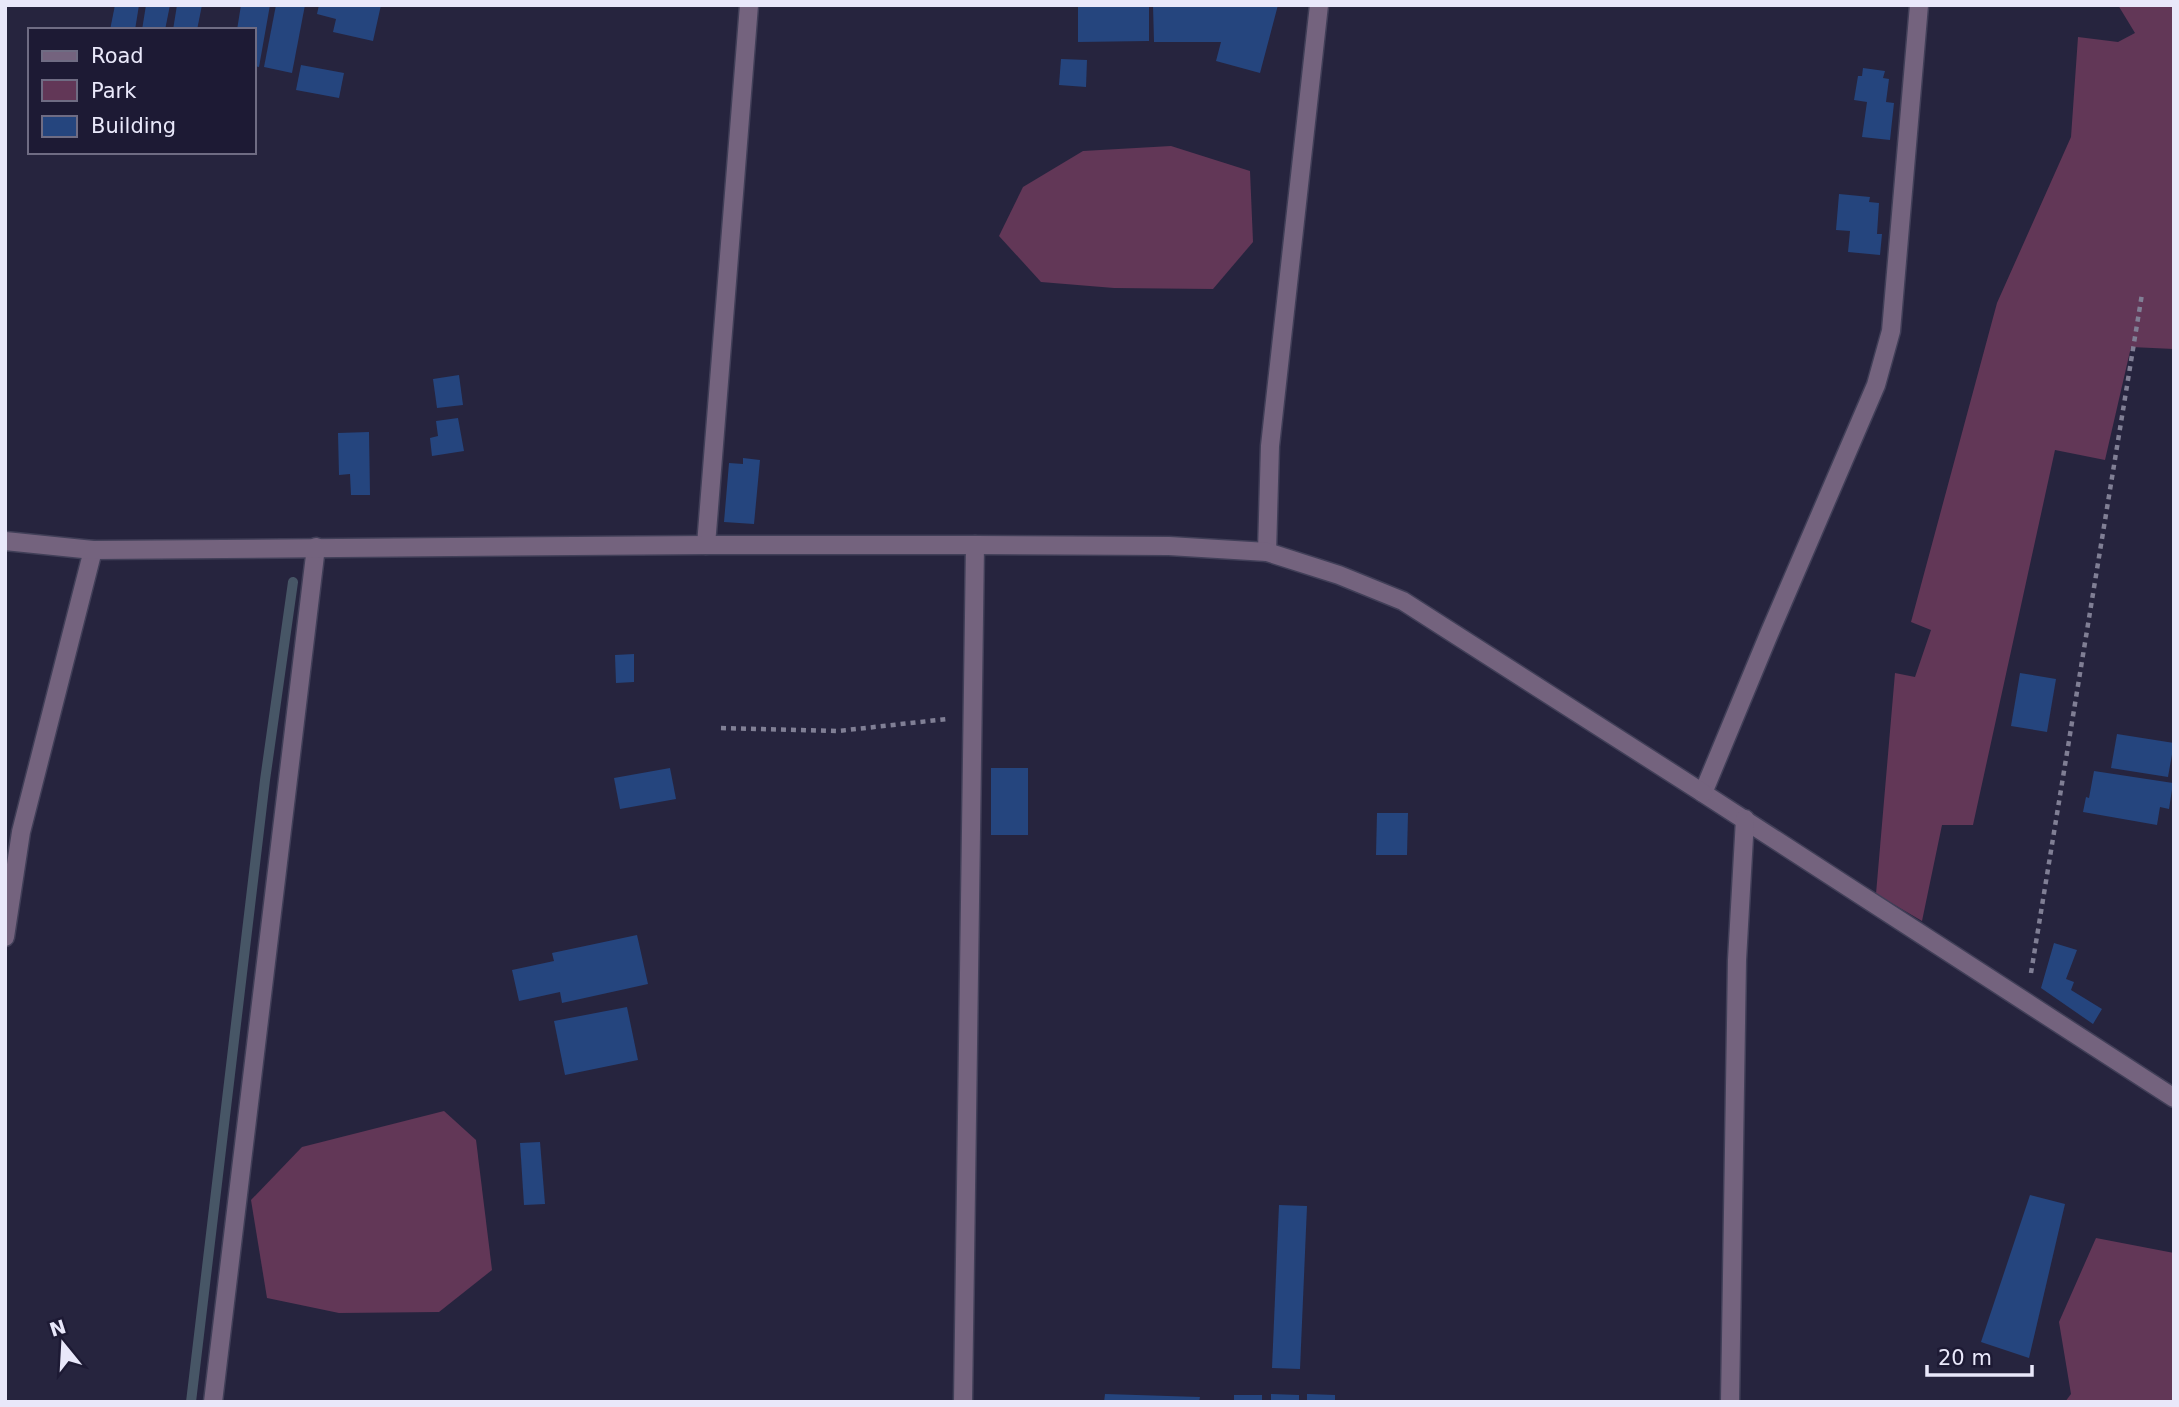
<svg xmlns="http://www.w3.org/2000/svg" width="2179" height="1407" viewBox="0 0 2179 1407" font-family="'DejaVu Sans',sans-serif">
	<rect width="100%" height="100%" fill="#26243e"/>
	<g fill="#623757">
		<polygon points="2118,5 2172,5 2174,7 2174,349 2131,347 2105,460 2055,450 1973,825 1942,825 1922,921 1876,894 1895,673 1915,677 1931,630 1911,622 1997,303 2071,137 2078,37 2118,42 2135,33"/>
		<polygon points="1171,146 1250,171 1253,242 1213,289 1114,288 1041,282 999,236 1023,187 1083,151"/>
		<polygon points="444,1111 476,1140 492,1270 439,1312 339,1313 267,1298 251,1200 302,1147"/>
		<polygon points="2096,1238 2174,1253 2174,1402 2065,1402 2071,1394 2059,1322"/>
	</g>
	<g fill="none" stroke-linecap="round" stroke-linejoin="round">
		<polyline stroke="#475666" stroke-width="10" points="191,1402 265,780 293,582"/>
	</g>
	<g fill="#25457e">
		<polygon points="115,5 139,5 135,30 110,30"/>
		<polygon points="146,5 170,5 165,30 142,30"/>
		<polygon points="177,5 202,5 197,30 173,30"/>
		<polygon points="241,5 270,5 259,67 254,66 254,30 237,30"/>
		<polygon points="276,5 305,5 292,73 264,67"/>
		<polygon points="319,5 381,5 373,41 333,32 336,19 317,14"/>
		<polygon points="1078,5 1149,5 1149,41 1078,42"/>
		<polygon points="1153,5 1278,5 1260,73 1216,61 1221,42 1154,42"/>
		<polygon points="1061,59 1087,60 1086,87 1059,85"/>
		<polygon points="301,65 344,73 339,98 296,90"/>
		<polygon points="1863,68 1885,71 1883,78 1889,79 1886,102 1894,103 1890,140 1862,137 1867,102 1854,100 1858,76 1862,76"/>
		<polygon points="1839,194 1870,197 1869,202 1879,203 1877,234 1882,234 1880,255 1848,252 1850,231 1836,230"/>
		<polygon points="459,375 463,405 437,408 433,379"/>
		<polygon points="458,418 464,451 432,456 430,438 438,436 436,421"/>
		<polygon points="369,432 370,495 351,495 350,474 339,475 338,433"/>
		<polygon points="743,458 760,460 754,524 724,522 729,463 743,464"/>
		<polygon points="634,654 634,682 616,683 615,655"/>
		<polygon points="2020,673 2056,679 2047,732 2011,726"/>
		<polygon points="2117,734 2174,743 2168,777 2111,768"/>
		<polygon points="670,768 676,799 620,809 614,778"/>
		<rect x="991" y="768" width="37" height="67"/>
		<polygon points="2094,771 2173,783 2169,809 2160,807 2157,825 2083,812 2086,797 2089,798"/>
		<polygon points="1377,813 1408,813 1407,855 1376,855"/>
		<polygon points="637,935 648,984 562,1003 560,992 519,1001 512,970 554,961 552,953"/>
		<polygon points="2054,943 2077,950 2066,979 2074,982 2071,990 2102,1009 2093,1024 2041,988"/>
		<polygon points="627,1007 638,1060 565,1075 554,1021"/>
		<polygon points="540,1142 545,1204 524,1205 520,1143"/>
		<polygon points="2030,1195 2065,1204 2029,1358 1981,1342"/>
		<polygon points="1279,1205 1307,1206 1300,1369 1272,1368"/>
		<polygon points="1105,1394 1200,1397 1199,1402 1104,1402"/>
		<polygon points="1271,1394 1299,1395 1299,1402 1271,1402"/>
		<polygon points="1307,1394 1335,1395 1335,1402 1307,1402"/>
		<rect x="1234" y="1395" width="28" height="7"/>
	</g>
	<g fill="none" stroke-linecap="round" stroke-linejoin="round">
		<g stroke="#413f58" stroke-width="21">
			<g id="minor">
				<polyline points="1919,5 1891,331 1876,385 1769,634 1703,793 2174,1098"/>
				<polyline points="706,545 749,5"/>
				<polyline points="1267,552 1270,446 1319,5"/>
				<polyline points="5,937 21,832 93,550"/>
				<polyline points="213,1402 316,547"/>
				<polyline points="963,1402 975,545"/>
				<polyline points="1730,1402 1737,960 1745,819"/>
			</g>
		</g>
		<g stroke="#413f58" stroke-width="21">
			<polyline id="tertiary" points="5,541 93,550 706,545 975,545 1169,546 1267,552 1339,575 1403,601 1703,793"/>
		</g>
		<g stroke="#807f95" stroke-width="4.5" stroke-dasharray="5 5" stroke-linecap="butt">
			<polyline points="721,728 838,731 947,719"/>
			<polyline points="2031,973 2142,294"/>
		</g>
		<use href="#minor" stroke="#74637e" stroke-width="18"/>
		<use href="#tertiary" stroke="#74637e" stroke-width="18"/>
	</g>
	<rect width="2179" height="1407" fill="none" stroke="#e9e8fa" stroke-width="14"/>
	<rect x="28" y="28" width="228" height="126" fill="#1d1a34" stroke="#6f6c83" stroke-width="2"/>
	<rect x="42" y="51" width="35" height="10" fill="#74637e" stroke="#6f6c83" stroke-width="2"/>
	<text x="91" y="63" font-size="21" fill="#e9e8fa">Road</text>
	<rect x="42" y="80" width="35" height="21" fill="#623757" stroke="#6f6c83" stroke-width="2"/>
	<text x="91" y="98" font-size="21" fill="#e9e8fa">Park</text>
	<rect x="42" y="116" width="35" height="21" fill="#25457e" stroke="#6f6c83" stroke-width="2"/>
	<text x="91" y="133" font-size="21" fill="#e9e8fa">Building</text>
	<g transform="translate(63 1344) rotate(342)" stroke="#1d1a34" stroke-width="5" paint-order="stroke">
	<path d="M0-5L12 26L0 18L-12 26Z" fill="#e9e8fa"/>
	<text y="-10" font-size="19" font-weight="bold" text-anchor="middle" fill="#e9e8fa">N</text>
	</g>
	<path d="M1927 1365v10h105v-10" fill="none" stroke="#e9e8fa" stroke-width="3.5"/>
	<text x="1938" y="1365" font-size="21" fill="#e9e8fa" stroke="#1d1a34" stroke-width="5" paint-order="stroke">20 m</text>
</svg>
